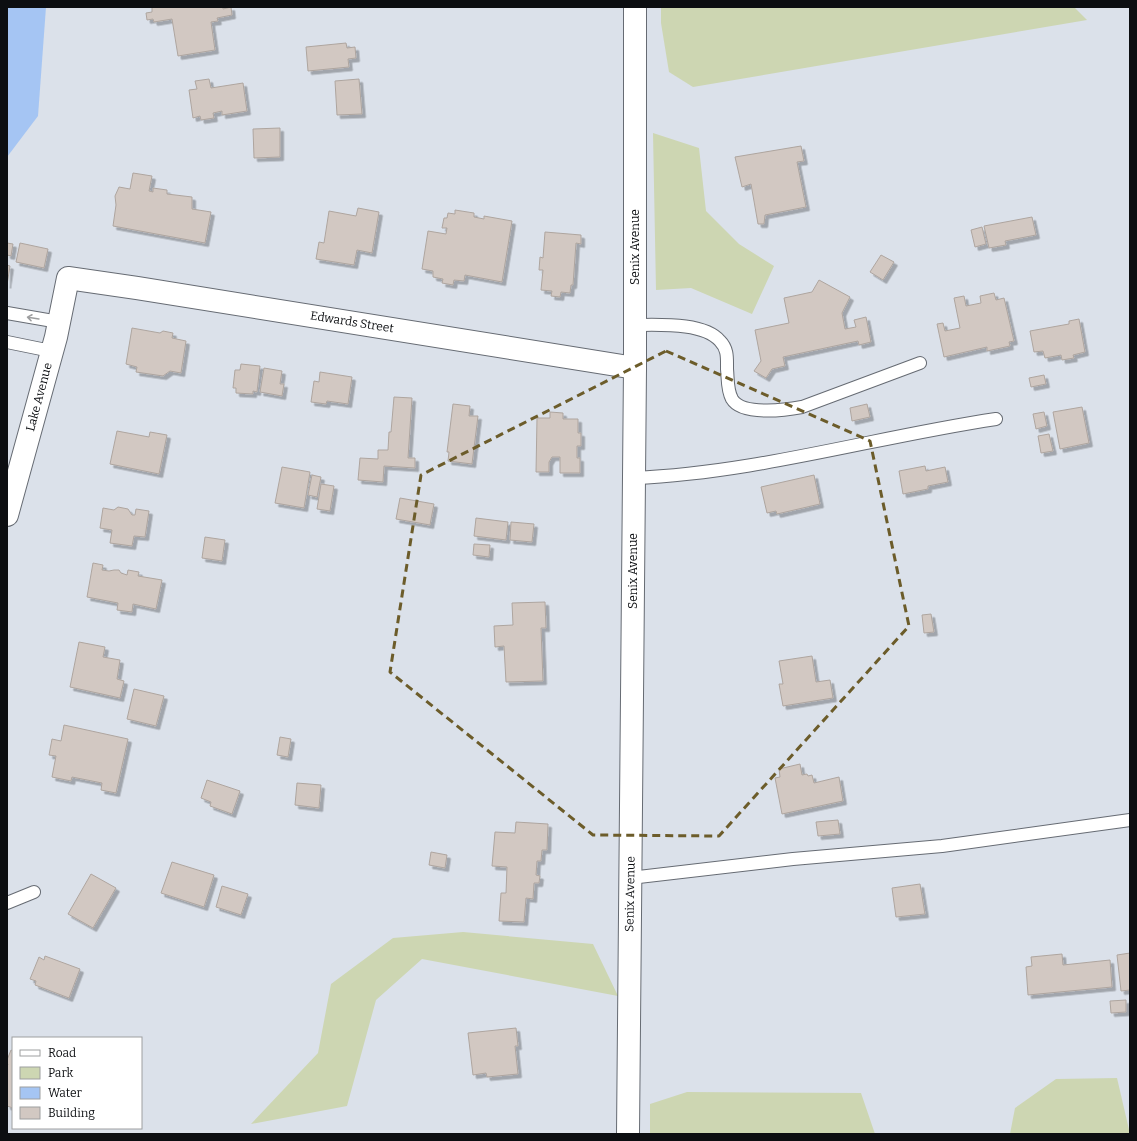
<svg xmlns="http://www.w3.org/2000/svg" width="1137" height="1141" viewBox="0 0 1137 1141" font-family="Bitter,serif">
	<defs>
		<filter id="shadow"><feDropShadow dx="3.5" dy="3.5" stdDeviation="0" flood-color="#0004"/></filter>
	</defs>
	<rect width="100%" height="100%" fill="#dbe1ea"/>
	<g fill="#cdd6b2">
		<polygon points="661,7 1074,7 1087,20 693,87 669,72 661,23"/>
		<polygon points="653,133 699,148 706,211 739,244 774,266 752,314 691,288 656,290"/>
		<polygon points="463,932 593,944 618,996 422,959 376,1000 347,1106 251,1124 318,1053 331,984 393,938"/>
		<polygon points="1117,1078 1130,1134 1010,1134 1015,1108 1056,1079"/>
		<polygon points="687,1092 861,1093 875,1134 650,1134 650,1104"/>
	</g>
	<polygon fill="#a5c5f3" points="7,7 46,7 38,116 7,157"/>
	<g fill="#d2c8c2" stroke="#aea59f" filter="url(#shadow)">
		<polygon points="152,7 223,7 223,9 231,7 232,15 217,18 218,21 211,22 215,50 178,56 172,19 154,22 153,19 147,20 146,13 152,12"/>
		<polygon points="346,43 347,48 355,47 356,58 348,59 349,67 308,71 306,47"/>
		<polygon points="209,79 211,88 243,83 247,111 222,115 222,111 213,113 214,118 201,120 200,116 193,118 189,90 197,89 195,81"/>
		<polygon points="359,79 362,114 337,115 335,81"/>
		<polygon points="280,128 280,157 254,158 253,129"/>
		<polygon points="801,146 804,161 797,162 806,207 765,215 764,224 758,224 751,184 742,187 735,157"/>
		<polygon points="133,173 152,176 149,191 153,192 153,188 167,190 167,194 192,197 192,209 211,212 205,243 113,226 116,205 115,196 119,187 130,189"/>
		<polygon points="358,208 379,212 372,253 357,250 354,265 316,259 319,242 324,243 329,211 356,216"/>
		<polygon points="455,210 474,213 474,217 484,219 484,216 512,221 502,282 465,275 464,281 454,280 453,285 442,283 443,279 433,277 433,271 422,269 428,231 446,234 447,228 442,228 444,218 447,218 448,213 455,214"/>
		<polygon points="1032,217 1036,235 1005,241 1006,245 989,248 984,226"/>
		<polygon points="982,227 986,244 975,247 971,230"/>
		<polygon points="545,232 581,235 581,244 576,243 573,285 571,285 570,293 561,292 560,297 551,296 552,291 541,290 543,270 539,270 540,257 543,258"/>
		<polygon points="7,243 13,244 11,256 7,255"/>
		<polygon points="20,243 48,249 44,268 16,262"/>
		<polygon points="881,255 894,262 883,280 870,272"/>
		<polygon points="7,265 10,266 7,285"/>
		<polygon points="819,280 850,297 842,313 845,329 856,327 854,320 866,317 871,342 859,345 858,341 783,357 785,366 772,369 766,378 754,371 761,361 755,330 789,323 784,298 812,292"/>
		<polygon points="994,293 996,300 1004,298 1014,341 1009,342 1010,346 987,351 987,347 944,357 937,324 943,323 945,331 960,328 954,298 964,296 966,306 981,303 980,296"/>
		<polygon points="1079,319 1085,352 1073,355 1074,358 1062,360 1061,355 1045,358 1043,351 1034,352 1030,331 1069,324 1069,321"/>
		<polygon points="132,328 160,333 163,331 173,333 172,338 186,341 181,373 170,371 163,376 136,372 137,367 126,364"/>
		<polygon points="241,364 260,366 257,392 253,391 253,394 236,393 236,388 233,388 235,370 240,370"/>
		<polygon points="264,368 282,371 280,384 284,384 282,396 260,392"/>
		<polygon points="320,372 352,377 348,404 327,401 326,404 311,402 314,381 319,382"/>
		<polygon points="1044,375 1046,384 1031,387 1029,378"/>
		<polygon points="394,397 412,398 408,458 415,458 415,468 384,466 383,482 358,480 360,458 378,459 378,450 388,450 389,432 391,432"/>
		<polygon points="453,404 470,406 469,416 478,416 472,464 448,461 449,452 447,452"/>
		<polygon points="867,404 870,417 852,421 850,408"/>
		<polygon points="1082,407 1089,443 1060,449 1053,412"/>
		<polygon points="550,412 563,413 563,419 578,419 578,433 581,433 581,446 577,446 577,458 580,458 580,473 560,473 560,457 552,457 549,462 549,472 536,472 537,418 550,418"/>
		<polygon points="1044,412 1047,426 1036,429 1033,414"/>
		<polygon points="117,431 149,437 150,432 167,435 159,474 110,464"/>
		<polygon points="1049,434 1053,451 1041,453 1038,436"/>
		<polygon points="925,466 926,471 945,467 948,482 928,486 928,489 903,494 899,471"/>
		<polygon points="282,467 310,472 304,508 275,503"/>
		<polygon points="312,475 321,477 317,497 308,495"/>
		<polygon points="814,475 820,504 777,514 776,511 767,513 761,487"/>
		<polygon points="321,484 334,486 330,511 317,509"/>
		<polygon points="400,498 434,504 430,525 396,519"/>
		<polygon points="118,507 128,509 132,515 135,515 136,509 149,511 145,537 134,536 132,546 110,543 112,530 100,528 103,508 114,510"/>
		<polygon points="476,518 508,522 506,540 474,536"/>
		<polygon points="511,522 534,524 532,542 510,540"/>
		<polygon points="205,537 225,540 222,561 202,558"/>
		<polygon points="474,544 490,545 489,557 473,555"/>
		<polygon points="93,563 103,565 102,570 109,571 114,570 119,570 121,573 127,575 128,570 139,572 138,576 162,580 156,609 133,604 132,612 117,610 118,603 87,597"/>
		<polygon points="545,602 546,628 541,628 543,681 506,682 504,646 495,647 494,626 513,625 512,603"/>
		<polygon points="931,614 934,632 924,633 922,615"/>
		<polygon points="79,642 105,647 103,657 120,660 117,679 124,681 120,698 70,687"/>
		<polygon points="812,656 816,682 830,680 833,698 783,706 779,684 783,684 779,661"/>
		<polygon points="134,689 164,696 156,726 127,719"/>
		<polygon points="64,725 128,739 116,793 101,790 102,783 72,777 71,781 52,777 56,756 49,755 52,739 61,741"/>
		<polygon points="280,737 291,739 288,757 277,755"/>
		<polygon points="800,764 802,775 807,774 808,776 812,775 814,783 839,777 843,801 782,814 775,778 780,777 779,769"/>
		<polygon points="207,780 240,791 232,814 210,806 211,802 201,798"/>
		<polygon points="297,783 321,785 319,808 295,805"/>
		<polygon points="838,820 840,834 818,836 816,822"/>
		<polygon points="516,822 548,824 547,850 542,850 541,861 537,861 536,875 540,876 539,883 534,883 533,899 526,898 524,922 499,921 501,893 506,893 507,867 492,866 495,832 515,833"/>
		<polygon points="431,852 447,855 445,868 429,865"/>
		<polygon points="172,862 214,875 204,907 161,893"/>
		<polygon points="91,874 116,888 93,928 68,914"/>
		<polygon points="920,884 925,914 896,917 892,888"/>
		<polygon points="222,886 248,894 241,915 216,907"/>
		<polygon points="1130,953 1130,990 1121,991 1117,955"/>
		<polygon points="1062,954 1063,965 1110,960 1112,987 1028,995 1026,967 1032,966 1031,957"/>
		<polygon points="45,956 80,969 69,998 35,985 36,981 30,979 39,957 44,960"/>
		<polygon points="1126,1000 1126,1012 1111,1013 1110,1001"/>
		<polygon points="516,1028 518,1046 515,1046 518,1074 487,1077 486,1073 473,1075 468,1033"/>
		<polygon points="11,1050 13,1051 13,1108 7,1106 7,1067 8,1064 7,1063 7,1060"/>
	</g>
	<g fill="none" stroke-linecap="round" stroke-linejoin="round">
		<g stroke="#666b73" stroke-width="14">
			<g id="service">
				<polyline points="7,313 59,322"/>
				<path d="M635,325C658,325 704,322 720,341C728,349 727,358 727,369C728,379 727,390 732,399C742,416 786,410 802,407L920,363"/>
				<polyline points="7,342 51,351"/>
				<path d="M634,478C756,473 875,437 996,419"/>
				<polyline points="630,878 793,859 942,846 1130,820"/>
				<polyline points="7,903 34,892"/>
			</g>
		</g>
		<g stroke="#666b73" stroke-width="24">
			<polyline id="minor" points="7,515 56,337 68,278 137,288 635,368"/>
		</g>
		<g stroke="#666b73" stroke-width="24">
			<polyline id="tertiary" points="628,1134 635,368 635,7"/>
		</g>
		<use href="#service" stroke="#fff" stroke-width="12"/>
		<use href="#minor" stroke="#fff" stroke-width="22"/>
		<use href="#tertiary" stroke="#fff" stroke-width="22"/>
	</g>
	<defs><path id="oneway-shaft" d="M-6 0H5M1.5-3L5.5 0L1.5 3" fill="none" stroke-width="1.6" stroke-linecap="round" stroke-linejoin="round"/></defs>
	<use stroke="#9e9fa0" href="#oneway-shaft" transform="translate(33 318) rotate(-171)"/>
	<path fill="none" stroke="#6c5c2a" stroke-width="3" stroke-dasharray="8 5" stroke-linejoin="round" d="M666,351L870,441L909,626L719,836L593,835L390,672L421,475Z"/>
	<g text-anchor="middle" stroke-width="4" stroke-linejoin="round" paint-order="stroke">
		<g font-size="12" fill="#0c0e11" stroke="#fff">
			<text transform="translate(635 247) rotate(-90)" y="4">Senix Avenue</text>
			<text transform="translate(352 322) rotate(9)" y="4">Edwards Street</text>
			<text transform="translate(39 397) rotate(-75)" y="4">Lake Avenue</text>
			<text transform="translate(633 571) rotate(-90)" y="4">Senix Avenue</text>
			<text transform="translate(630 894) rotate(-89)" y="4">Senix Avenue</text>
		</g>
	</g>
	<rect width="1137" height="1141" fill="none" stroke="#0c0e11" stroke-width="16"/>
	<rect x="12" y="1037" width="130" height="92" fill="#ffffff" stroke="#9e9fa0"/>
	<rect x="20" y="1050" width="20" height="6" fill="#ffffff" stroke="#9e9fa0"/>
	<text x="48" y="1057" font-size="12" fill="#0c0e11">Road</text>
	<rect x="20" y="1067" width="20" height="12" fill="#cdd6b2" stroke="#9e9fa0"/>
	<text x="48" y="1077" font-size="12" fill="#0c0e11">Park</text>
	<rect x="20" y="1087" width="20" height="12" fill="#a5c5f3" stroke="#9e9fa0"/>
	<text x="48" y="1097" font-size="12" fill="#0c0e11">Water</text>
	<rect x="20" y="1107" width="20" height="12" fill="#d2c8c2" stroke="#9e9fa0"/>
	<text x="48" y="1117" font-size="12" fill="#0c0e11">Building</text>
</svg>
